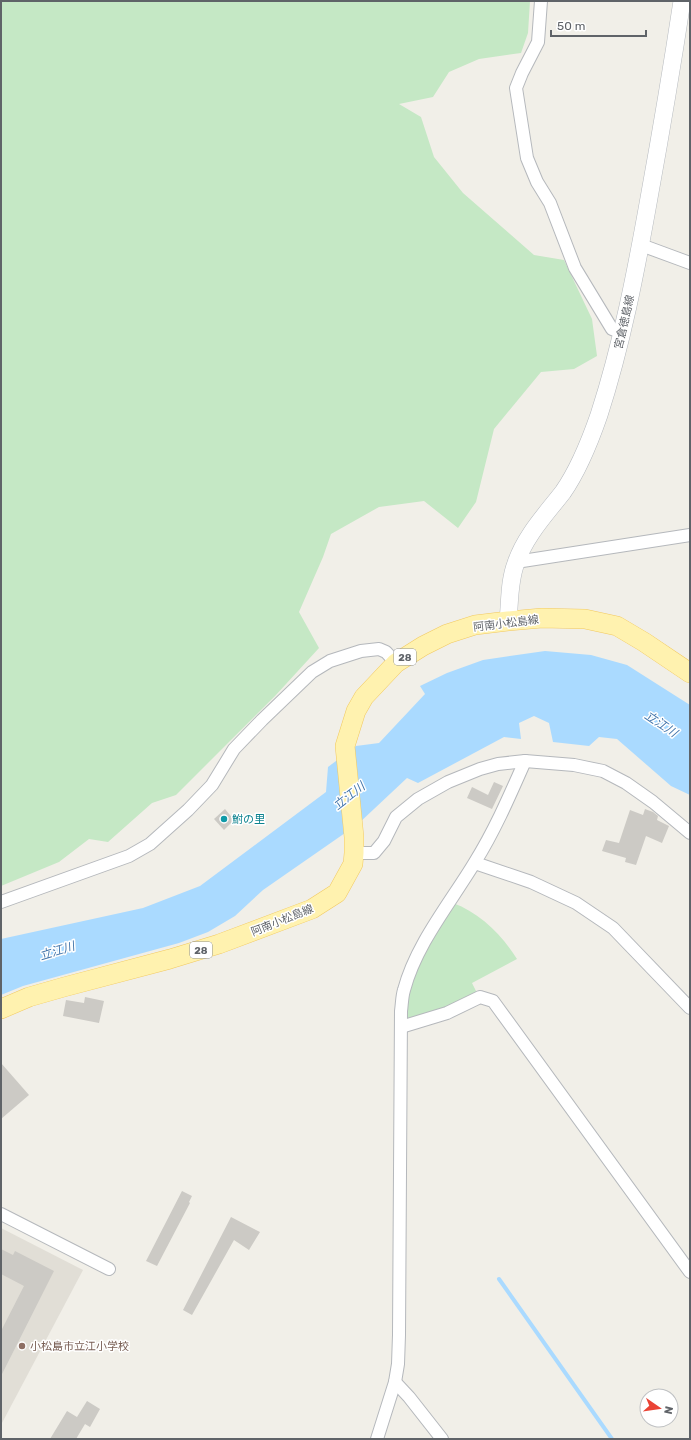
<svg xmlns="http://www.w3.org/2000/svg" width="691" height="1440" viewBox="0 0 691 1440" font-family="Rubik,'Noto Sans JP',sans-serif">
	<rect width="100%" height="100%" fill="#f1efe8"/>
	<polygon fill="#e1ded6" points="1,1228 83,1270 2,1423 1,1423"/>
	<g fill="#c5e8c5">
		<polygon points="1,1 530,1 528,33 521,53 479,59 449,72 433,97 399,104 421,117 434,157 463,193 534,255 564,260 592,319 597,356 574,369 541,372 494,429 476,502 458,528 424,501 379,507 331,534 323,557 299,612 319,648 275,696 176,795 152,803 108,842 89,839 59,862 1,886"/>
		<path d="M453,903C480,913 502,935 517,959L472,983L477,993L447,1008L406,1019L410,983L428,944Z"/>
	</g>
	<polygon fill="#aadaff" points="545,651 591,655 627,665 690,705 690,795 671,786 617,739 599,737 589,746 553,742 549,723 534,716 519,723 521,739 504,737 418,783 407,778 358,824 263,890 235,916 208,932 179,943 23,986 1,995 1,939 143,908 200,886 326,792 328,767 356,746 379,743 425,694 420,686 447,673 483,660"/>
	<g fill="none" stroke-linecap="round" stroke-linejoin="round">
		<polyline stroke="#aadaff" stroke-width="4" points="499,1279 612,1439"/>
	</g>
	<g fill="#cccac5">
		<polygon points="494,782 503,786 492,809 467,798 472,787 488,795"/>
		<polygon points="225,809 234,820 224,830 214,819"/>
		<polygon points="645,809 653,812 658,816 657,820 669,826 662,843 646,836 636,865 625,862 626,858 602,851 606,840 619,843 630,810 643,815"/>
		<polygon points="85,997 104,1001 99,1023 63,1016 66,1000 84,1003"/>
		<polygon points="1,1063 29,1095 1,1119"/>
		<polygon points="182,1191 192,1196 189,1202 190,1203 157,1266 146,1261"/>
		<polygon points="231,1217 260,1232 249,1250 234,1240 192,1315 183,1310"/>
		<polygon points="1,1249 13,1255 15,1251 54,1271 1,1376 1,1331 24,1286 1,1274"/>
		<polygon points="87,1401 100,1409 90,1427 85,1424 76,1439 50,1439 67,1411 77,1417"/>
	</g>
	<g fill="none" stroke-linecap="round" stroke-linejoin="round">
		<g stroke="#b5b8bc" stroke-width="14">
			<g id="minor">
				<polyline points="541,1 538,42 522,73 516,88 527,158 537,182 550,203 575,268 612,329 622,333"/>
				<polyline points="641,245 690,263"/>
				<polyline points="516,562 690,535"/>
				<polyline points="354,853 374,853 384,841 396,817 418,799 448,782 480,769 498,764 525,761 574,765 603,771 626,783 653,802 690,833"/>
				<polyline points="475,863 531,882 576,903 613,928 690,1008"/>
				<polyline points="1,902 129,856 150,844 188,810 212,785 234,749 262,720 312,672 330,661 361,651 379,649 386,652 396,663"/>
				<polyline points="401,1027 447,1013 480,997 493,1001 690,1272"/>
				<polyline points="1,1214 109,1269"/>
				<polyline points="395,1382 409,1397 442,1439"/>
				<path d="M377,1439L395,1382L398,1364L399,1335L401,1011C402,1004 402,996 404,990C416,944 451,902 475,862C495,830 510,795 525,761"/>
			</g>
		</g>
		<g stroke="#b6babf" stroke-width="18">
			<path id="secondary" d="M508,621C510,601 509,581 516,563C525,536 546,514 563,492C579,469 590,441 599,415C622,344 636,271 649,198C661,132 672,67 682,1"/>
		</g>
		<g stroke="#f2c960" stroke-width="20">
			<polyline id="primary" points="1,1009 29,997 64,987 170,959 219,944 312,909 337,893 353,864 354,853 354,837 345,746 356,711 364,697 396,663 423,646 447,634 475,625 508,621 542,618 585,619 617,626 644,642 690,673"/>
		</g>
		<use href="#minor" stroke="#fff" stroke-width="12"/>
		<use href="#secondary" stroke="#fff" stroke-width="17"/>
		<use href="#primary" stroke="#fff2af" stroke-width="19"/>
	</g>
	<circle fill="#0f9aa8" stroke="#fff" stroke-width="1.5" cx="224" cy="819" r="4"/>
	<circle fill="#8d6e63" stroke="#fff" stroke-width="1.5" cx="22" cy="1346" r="4"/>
	<g text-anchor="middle" stroke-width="3" stroke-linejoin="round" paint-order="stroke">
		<g fill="#fff" stroke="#8f9295" stroke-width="1">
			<rect x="394" y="649" width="22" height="16" rx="3"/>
			<rect x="190" y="942" width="22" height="16" rx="3"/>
		</g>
		<g font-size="10" font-weight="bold" fill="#5f6368">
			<text x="405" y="661">28</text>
			<text x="201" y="954">28</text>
		</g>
		<g font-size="11" fill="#5f6368" stroke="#fff">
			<text transform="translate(624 322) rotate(-77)" y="4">宮倉徳島線</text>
			<text transform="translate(506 623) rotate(-7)" y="4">阿南小松島線</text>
			<text transform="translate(282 920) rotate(-22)" y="4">阿南小松島線</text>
		</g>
		<g font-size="11" fill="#0d838f" stroke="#fff" text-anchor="start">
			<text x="232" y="823">鮒の里</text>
		</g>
		<g font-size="11" fill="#785e54" stroke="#fff" text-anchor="start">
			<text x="30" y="1350">小松島市立江小学校</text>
		</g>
		<g font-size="12" font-style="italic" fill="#4174aa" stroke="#fff">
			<text transform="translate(661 724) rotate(34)" y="4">立江川</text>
			<text transform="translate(349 796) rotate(-38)" y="4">立江川</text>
			<text transform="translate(57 951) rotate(-17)" y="4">立江川</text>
		</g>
	</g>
	<rect width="691" height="1440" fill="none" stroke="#5f6368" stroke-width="4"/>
	<g transform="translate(659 1408) rotate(103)"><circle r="19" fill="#ffffff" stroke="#bfc1c3"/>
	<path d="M0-3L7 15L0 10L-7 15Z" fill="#ea4335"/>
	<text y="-6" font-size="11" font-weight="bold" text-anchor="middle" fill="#5f6368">N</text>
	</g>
	<path d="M551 30v6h95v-6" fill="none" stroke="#5f6368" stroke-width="2"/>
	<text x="557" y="30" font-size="12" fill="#5f6368" stroke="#ffffff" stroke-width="3" paint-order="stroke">50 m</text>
</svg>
